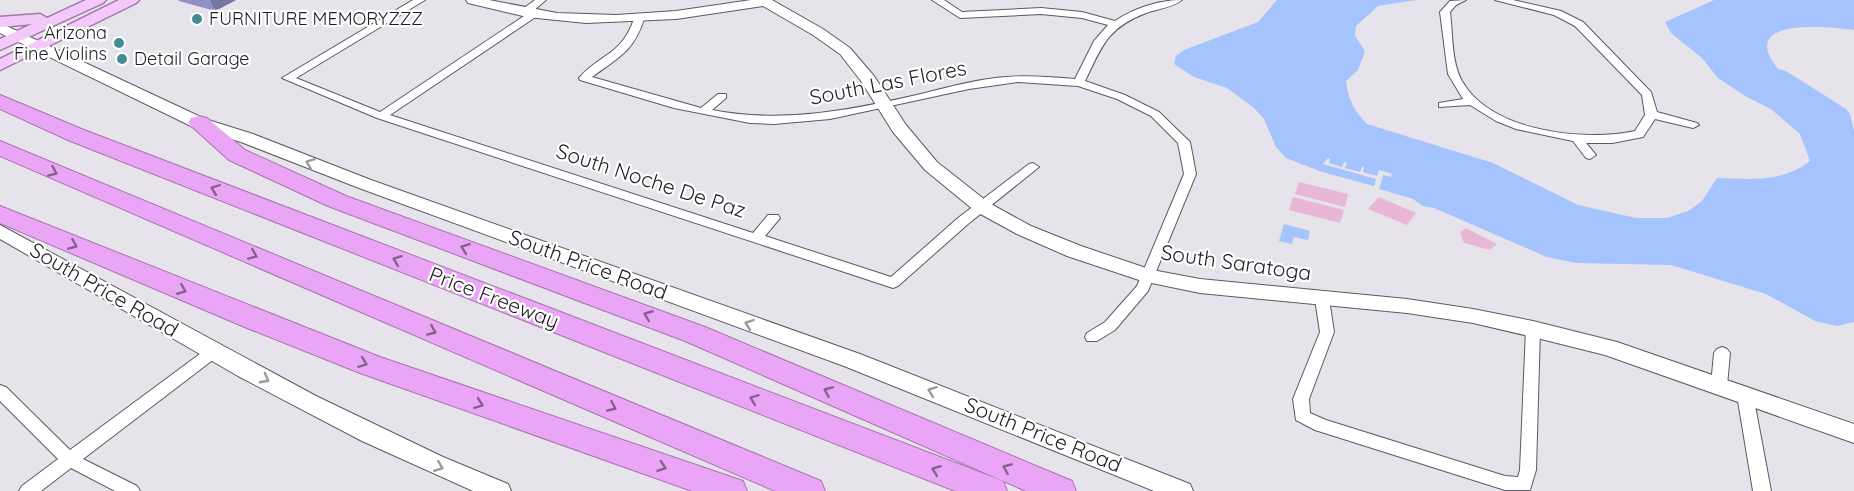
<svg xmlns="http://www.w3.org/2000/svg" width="1854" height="491" viewBox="0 0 1854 491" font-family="Quicksand,sans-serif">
	<rect width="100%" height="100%" fill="#e6e3ea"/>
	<g fill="#e9b7d6">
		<polygon points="1299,182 1348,194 1345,207 1295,194"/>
		<polygon points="1293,197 1344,210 1340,223 1289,210"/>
		<polygon points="1379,197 1416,213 1407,225 1368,209"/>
		<polygon points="1466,228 1497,244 1490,250 1464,243 1460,232"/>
	</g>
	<g fill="#a5c3fd">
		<path d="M1277,0H1416L1378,6L1356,26L1355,36L1365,51L1358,70L1346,81C1348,99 1354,111 1367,124L1493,163L1578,205L1636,218H1667L1688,211L1702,201L1717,178C1751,179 1782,183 1810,161L1800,134L1771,109L1745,96L1718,78L1702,58L1671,33L1665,22L1714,0H1854V30C1823,26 1737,18 1778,69L1786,71L1846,109L1850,114L1854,131V322L1837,326L1815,321L1766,294L1671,265L1576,263L1547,257L1434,208L1423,206L1413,199L1322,172L1286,158L1276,147L1264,119L1254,108L1227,88L1194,77L1174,64L1176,56L1184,50L1258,22Z"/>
		<polygon points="1284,224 1310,231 1308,240 1294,237 1292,244 1279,241"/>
	</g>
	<polygon fill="#e6e3ea" points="1328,158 1330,159 1329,163 1342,167 1344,162 1347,163 1345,168 1360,172 1362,167 1364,167 1363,172 1377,176 1379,170 1392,174 1391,177 1383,175 1379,190 1351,183 1321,175 1322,172 1374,186 1376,179 1323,164"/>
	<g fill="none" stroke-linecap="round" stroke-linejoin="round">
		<g stroke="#5c5a60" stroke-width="2">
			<g id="street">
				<polygon points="413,0 425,0 296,78 380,112 524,16 519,13 520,11 535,0 546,0 533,11 537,12 537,16 390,115 753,233 768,215 778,215 780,218 765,236 891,277 958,218 1029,164 1033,163 1039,167 968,224 898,286 893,288 377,118 282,78"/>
				<path d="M932,0H944L962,12L1041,8L1082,12L1115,21C1134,8 1159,0 1182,0C1173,7 1158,9 1146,13C1107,28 1102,46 1085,81L1125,95L1159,112L1190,142L1196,174L1148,291L1115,330L1097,341H1087L1085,337L1087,333L1105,322L1137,286L1184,174L1178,143L1151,116L1117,99L1078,86L1018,82L969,89L830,119L774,124L750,123L674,108L580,80L579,78C601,53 621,56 634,19L639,16L644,19C634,51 618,58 592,77L701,108L718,94H726V98L712,110C783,124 851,110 921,94C949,87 978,79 1006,77C1029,75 1052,77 1075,79L1094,41L1108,25L1082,18L1041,14L960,18Z"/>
				<path d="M1466,0L1456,5L1450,12C1453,34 1451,61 1462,81C1491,132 1584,142 1635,131L1645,115L1642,95L1575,26L1554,15L1495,0H1513L1561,11L1583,22L1651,92L1657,112L1697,123L1699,125L1693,128L1655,119L1643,137L1612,143H1586L1596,155L1590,159L1586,158L1573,141L1516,129L1496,121L1470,105L1439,107V103L1463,99L1448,74L1440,12L1450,1Z"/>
				<polygon points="1322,294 1327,295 1329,299 1334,332 1309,399 1310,413 1326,420 1505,476 1518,477 1520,470 1526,329 1528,325 1538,325 1540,329 1536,470 1530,490 1505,490 1315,430 1296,420 1293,399 1320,332 1315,299 1317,295"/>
				<polygon points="213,346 218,348 221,352 218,356 83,459 137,486 140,491 115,491 71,468 41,491 19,491 22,486 58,459 0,401 0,385 6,387 70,450 208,348"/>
				<polygon points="1722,347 1727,349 1730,353 1727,385 1725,389 1719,391 1713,389 1711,385 1714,353 1717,349"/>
				<polygon points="1745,389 1751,391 1753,395 1771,491 1753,491 1737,395 1739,391"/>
			</g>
		</g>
		<g stroke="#5c5a60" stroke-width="2">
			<g id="secondary">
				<polygon points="466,0 489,0 557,13 616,15 676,11 751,0 772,0 823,29 850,48 874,76 906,125 937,162 989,203 1031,226 1081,246 1152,270 1200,279 1407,299 1473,309 1533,321 1617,342 1854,424 1854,443 1605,355 1533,337 1473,323 1407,313 1200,293 1142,281 1067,256 1017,234 975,211 925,170 893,132 861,81 840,54 813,35 763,6 676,19 586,23 527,17 468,3"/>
				<polygon points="0,23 205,119 253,134 371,180 860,354 1190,484 1193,491 1154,491 844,366 359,188 241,142 193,127 0,33"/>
				<polygon points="0,225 316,396 443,457 508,484 511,491 473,491 362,441 238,376 0,239"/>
			</g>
		</g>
		<g stroke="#a476ab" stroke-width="3">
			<g id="primary">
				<polygon points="86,0 106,0 103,3 0,50 0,39 32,24 0,27 0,17 40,14 47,18"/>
				<polygon points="119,0 139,0 136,3 0,70 0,59"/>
			</g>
		</g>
		<g stroke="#a476ab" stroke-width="2">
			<g id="highway">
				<polygon points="0,95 84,130 1003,481 1007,491 955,491 68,140 0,109"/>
				<polygon points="199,116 207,118 245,150 346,196 705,327 1072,481 1076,491 1026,491 685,341 328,206 229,160 188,123 191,118"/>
				<polygon points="0,141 821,481 825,491 775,491 0,156"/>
				<polygon points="0,206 380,357 743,481 747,491 692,491 360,373 247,328 0,223"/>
			</g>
		</g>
		<use href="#street" fill="#fff" fill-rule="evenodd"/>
		<use href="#secondary" fill="#fff" fill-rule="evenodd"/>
		<use href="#primary" fill="#f3c9fa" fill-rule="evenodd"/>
		<use href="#highway" fill="#eba5f6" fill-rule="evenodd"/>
	</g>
	<polygon fill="#9091c7" points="178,0 236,0 215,11 179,1"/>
	<polygon fill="#7676a2" points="210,0 236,0 215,11"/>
	<defs><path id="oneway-chevron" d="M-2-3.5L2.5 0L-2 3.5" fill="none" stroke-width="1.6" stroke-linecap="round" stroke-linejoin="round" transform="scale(1.5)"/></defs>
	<g stroke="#9a9a9b">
		<use href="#oneway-chevron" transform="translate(310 163) rotate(-159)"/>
		<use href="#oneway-chevron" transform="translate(749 324) rotate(-160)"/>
		<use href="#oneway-chevron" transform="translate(265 379) rotate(28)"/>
		<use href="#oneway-chevron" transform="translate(932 391) rotate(-159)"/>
		<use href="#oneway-chevron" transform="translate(439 467) rotate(22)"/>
	</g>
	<g stroke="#85628c">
		<use href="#oneway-chevron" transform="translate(53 172) rotate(23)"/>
		<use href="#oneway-chevron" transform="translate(215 189) rotate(-159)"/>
		<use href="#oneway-chevron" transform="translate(73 245) rotate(23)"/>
		<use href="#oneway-chevron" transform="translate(465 248) rotate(-160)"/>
		<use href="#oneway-chevron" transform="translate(253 255) rotate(23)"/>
		<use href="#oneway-chevron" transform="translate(397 260) rotate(-159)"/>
		<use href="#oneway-chevron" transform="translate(182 290) rotate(22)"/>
		<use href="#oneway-chevron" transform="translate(648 315) rotate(-158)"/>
		<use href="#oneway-chevron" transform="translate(432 331) rotate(23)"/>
		<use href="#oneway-chevron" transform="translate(363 363) rotate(21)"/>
		<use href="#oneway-chevron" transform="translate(828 391) rotate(-156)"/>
		<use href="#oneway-chevron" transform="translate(754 399) rotate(-159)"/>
		<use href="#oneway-chevron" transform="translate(479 404) rotate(20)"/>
		<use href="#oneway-chevron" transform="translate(612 407) rotate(23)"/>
		<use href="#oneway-chevron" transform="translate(662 467) rotate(19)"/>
		<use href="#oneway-chevron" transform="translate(1007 468) rotate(-157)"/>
		<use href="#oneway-chevron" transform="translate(936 470) rotate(-159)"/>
	</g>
	<g fill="#448b93" stroke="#fff" stroke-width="2">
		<circle cx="197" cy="19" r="6"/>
		<circle cx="119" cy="43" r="6"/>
		<circle cx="122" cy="59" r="6"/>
	</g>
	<g text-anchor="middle" stroke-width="4.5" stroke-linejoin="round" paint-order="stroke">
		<g font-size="18" fill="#1f1e21" stroke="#fff" text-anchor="start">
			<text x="209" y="25">FURNITURE MEMORYZZZ</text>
			<text x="107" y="39" text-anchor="end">Arizona<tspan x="107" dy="21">Fine Violins</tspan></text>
			<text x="134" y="65">Detail Garage</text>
		</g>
		<g font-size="21" fill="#1f1e21" stroke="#fff">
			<text transform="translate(888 83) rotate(-11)" y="7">South Las Flores</text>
			<text transform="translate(651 181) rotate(18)" y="7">South Noche De Paz</text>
			<text transform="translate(1236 263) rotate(8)" y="7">South Saratoga</text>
			<text transform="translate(588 265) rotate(20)" y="7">South Price Road</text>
			<text transform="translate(104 290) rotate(30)" y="7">South Price Road</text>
			<text transform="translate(494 298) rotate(21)" y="7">Price Freeway</text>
			<text transform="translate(1043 435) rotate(22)" y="7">South Price Road</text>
		</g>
	</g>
</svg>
